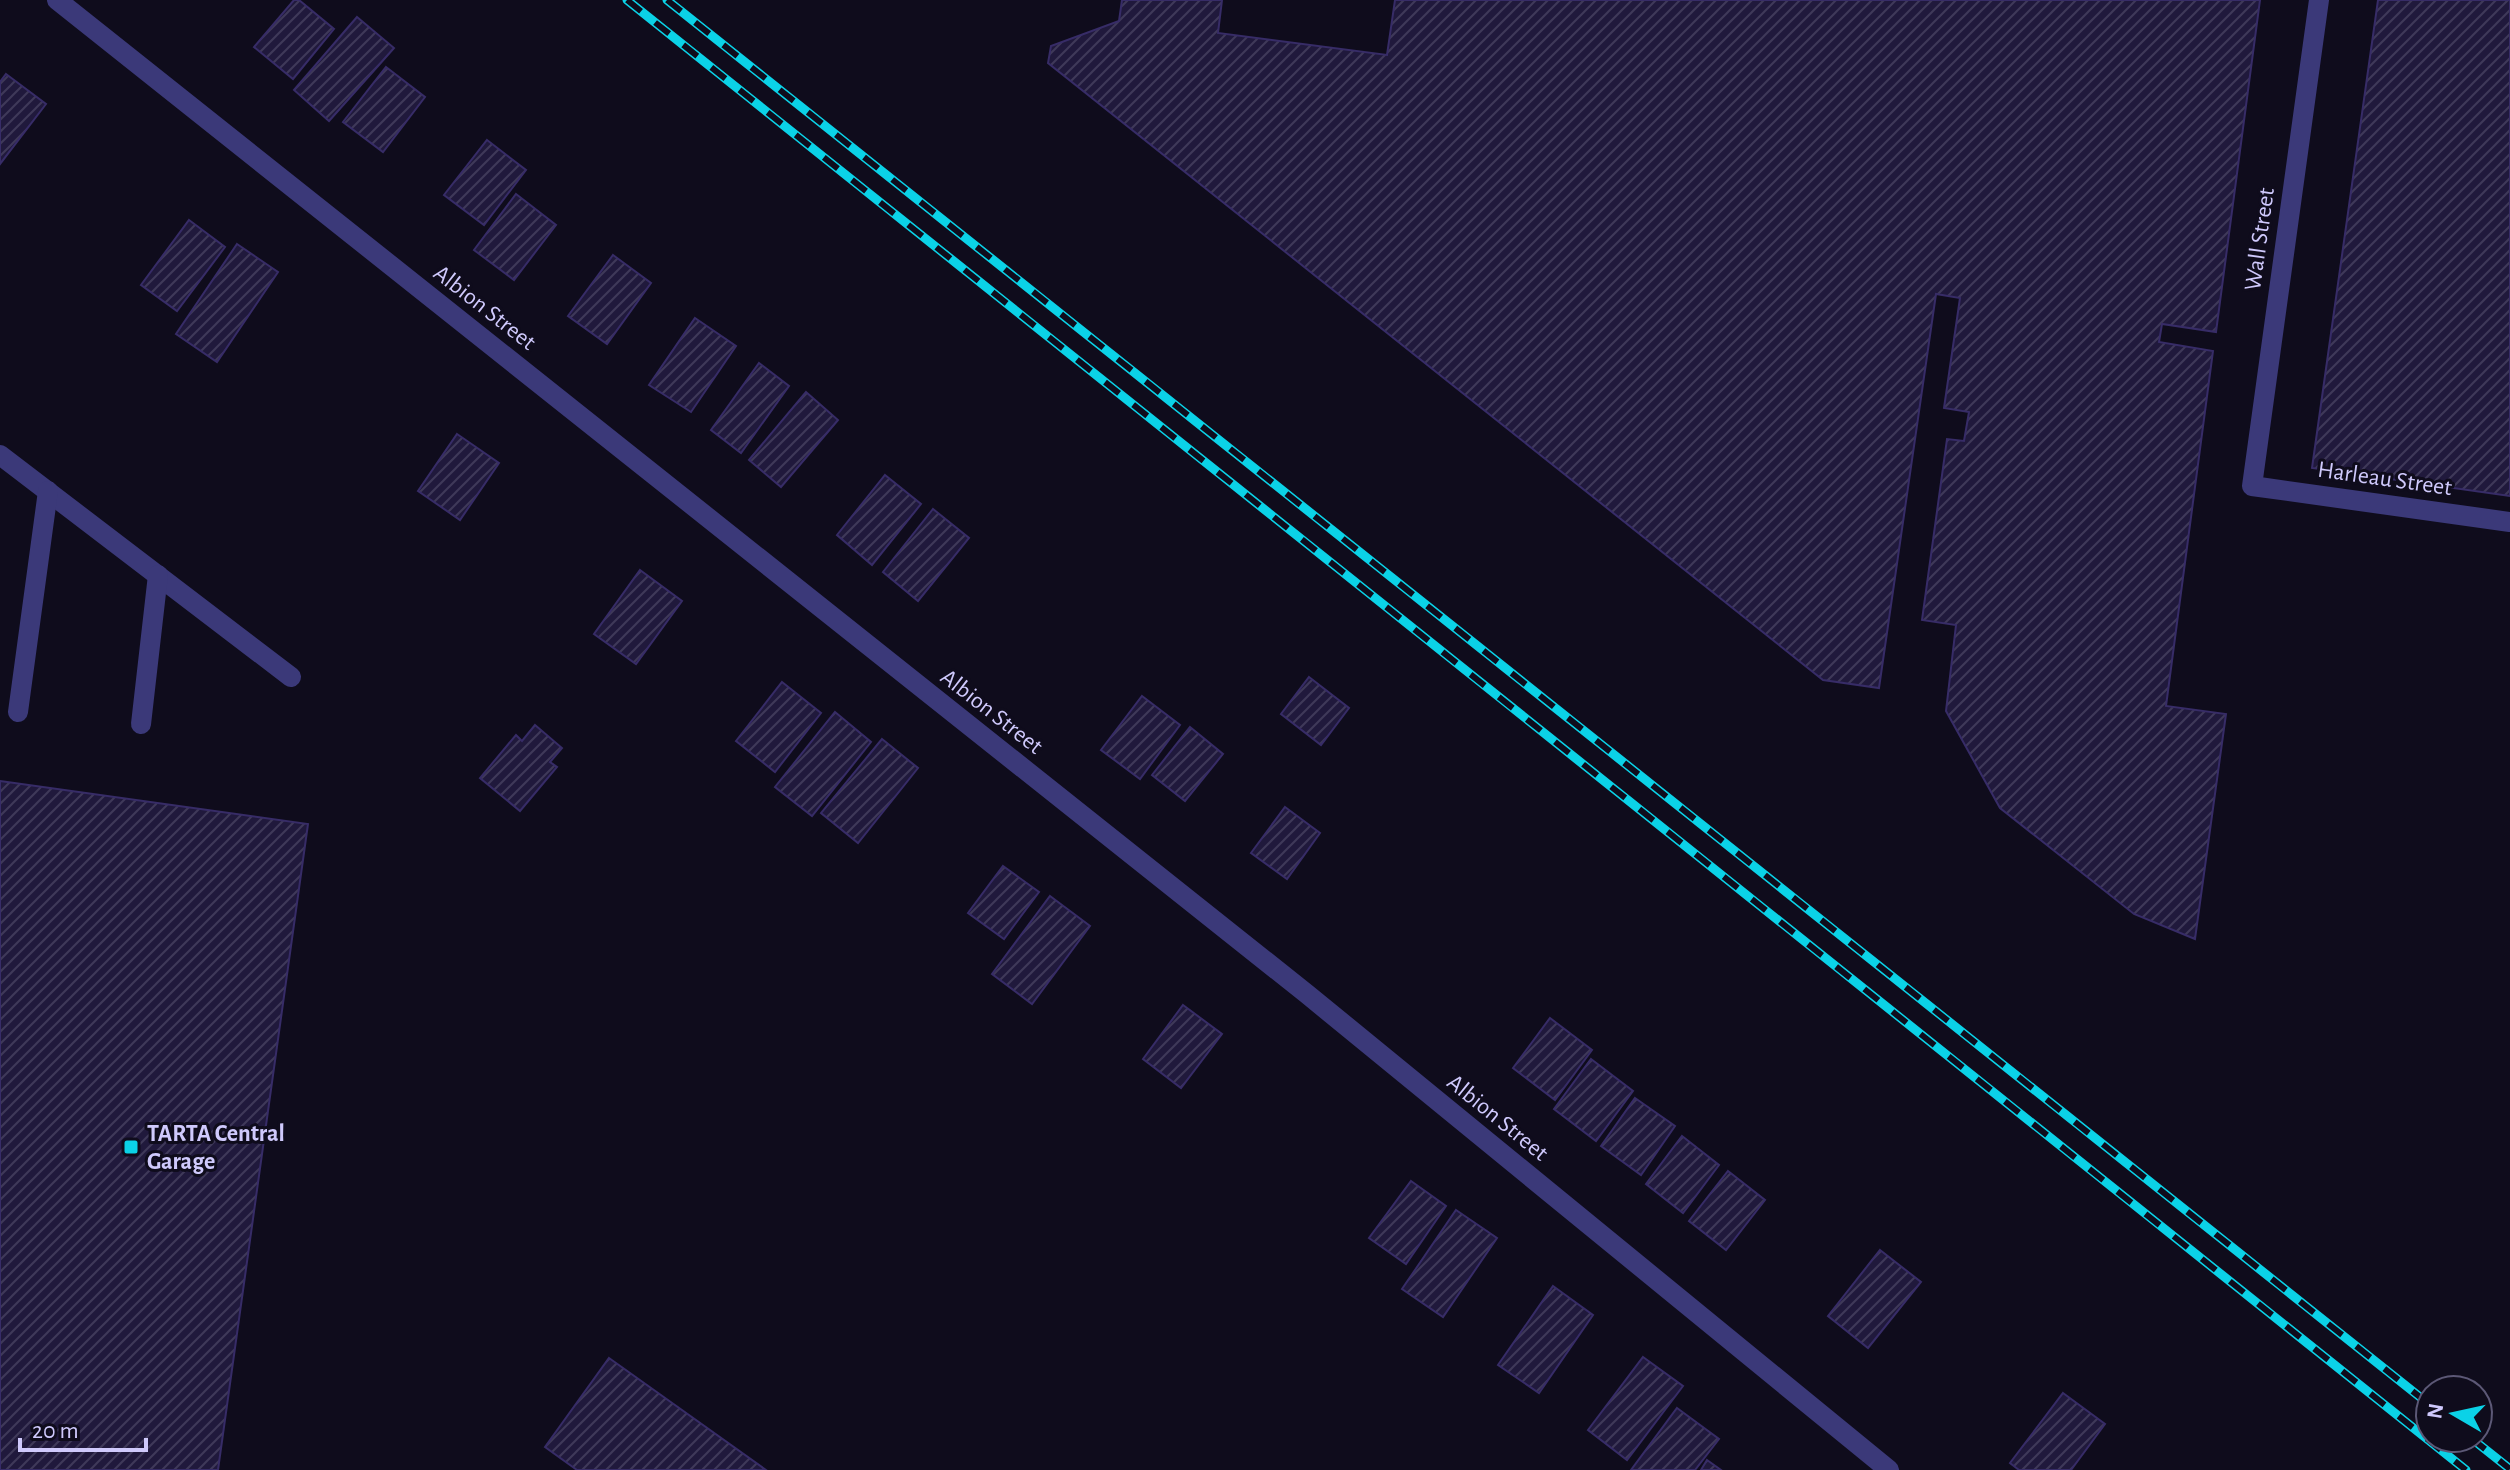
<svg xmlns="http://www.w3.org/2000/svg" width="2510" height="1470" viewBox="0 0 2510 1470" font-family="'Alegreya Sans',sans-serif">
	<defs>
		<pattern id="building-hatch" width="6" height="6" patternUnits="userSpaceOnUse" patternTransform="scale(2)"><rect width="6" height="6" fill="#20193c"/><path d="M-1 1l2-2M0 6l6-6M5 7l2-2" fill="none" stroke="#3f3959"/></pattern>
	</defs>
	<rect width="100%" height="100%" fill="#0f0c1c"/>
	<g fill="url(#building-hatch)" stroke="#372c67" stroke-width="2">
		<polygon points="294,0 299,0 334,29 293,79 254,47"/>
		<polygon points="1122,0 1222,0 1218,33 1387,55 1395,0 2260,0 2216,332 2162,324 2159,342 2213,351 2166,706 2226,714 2195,939 2134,914 2000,808 1946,711 1956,625 1922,620 1947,439 1964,441 1969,412 1944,408 1960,298 1936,294 1879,688 1823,680 1048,63 1051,46 1119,21"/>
		<polygon points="2378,0 2510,0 2510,496 2312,468"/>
		<polygon points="357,17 394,48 329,121 294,90"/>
		<polygon points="386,67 425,97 383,152 343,122"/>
		<polygon points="6,74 46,104 0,164 0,82"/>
		<polygon points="487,140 526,170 484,225 444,195"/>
		<polygon points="516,194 556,225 514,280 474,250"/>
		<polygon points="189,220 225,247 177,311 141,285"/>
		<polygon points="237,244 278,272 217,362 176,334"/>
		<polygon points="613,255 651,283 607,344 568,316"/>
		<polygon points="695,318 736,346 691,412 649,385"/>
		<polygon points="759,363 789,386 741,453 711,430"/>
		<polygon points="806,392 838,420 781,487 749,460"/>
		<polygon points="457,434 499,463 460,520 418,491"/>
		<polygon points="885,475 921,504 872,565 837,535"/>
		<polygon points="933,509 969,538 918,601 883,572"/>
		<polygon points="640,570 682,601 636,664 594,634"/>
		<polygon points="1309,677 1349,708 1321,745 1281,714"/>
		<polygon points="782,682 821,713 775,772 736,741"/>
		<polygon points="1142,696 1180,725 1140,779 1101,750"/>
		<polygon points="835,712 871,742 812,816 775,787"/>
		<polygon points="535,725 562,748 550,762 557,767 520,811 480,778 516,735 522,741"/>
		<polygon points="1190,727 1223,754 1185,801 1152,775"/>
		<polygon points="882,739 918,768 858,843 821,813"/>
		<polygon points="0,781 308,824 218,1470 0,1470"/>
		<polygon points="1285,807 1320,833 1287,879 1251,853"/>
		<polygon points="1003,866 1039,892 1004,939 968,913"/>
		<polygon points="1050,896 1090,926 1032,1004 992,974"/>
		<polygon points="1183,1005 1222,1034 1181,1088 1143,1059"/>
		<polygon points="1550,1018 1592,1050 1555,1100 1513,1068"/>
		<polygon points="1591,1059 1633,1091 1596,1141 1554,1109"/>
		<polygon points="1635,1098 1675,1126 1641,1175 1601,1146"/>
		<polygon points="1682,1136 1719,1165 1683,1213 1646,1184"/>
		<polygon points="1728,1171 1765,1200 1726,1250 1689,1221"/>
		<polygon points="1411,1181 1446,1206 1406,1264 1369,1238"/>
		<polygon points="1456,1210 1497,1238 1443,1317 1402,1289"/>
		<polygon points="1880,1250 1921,1282 1868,1348 1828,1316"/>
		<polygon points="1553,1286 1593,1315 1539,1393 1498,1365"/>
		<polygon points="1643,1357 1683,1386 1627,1460 1588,1430"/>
		<polygon points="609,1358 766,1470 577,1470 545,1447"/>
		<polygon points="2063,1393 2105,1424 2071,1470 2019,1470 2010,1463"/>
		<polygon points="1677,1408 1719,1439 1695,1470 1631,1470"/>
		<polygon points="1707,1460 1721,1470 1701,1470"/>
	</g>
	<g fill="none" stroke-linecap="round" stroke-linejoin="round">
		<g stroke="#3b3979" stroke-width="20">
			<polyline points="57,0 1307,994 1889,1470"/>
			<polyline points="2319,0 2252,486 2510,522"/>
			<polyline points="0,455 291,677"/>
			<polyline points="18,712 48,491"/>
			<polyline points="141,724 158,575"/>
		</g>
		<g stroke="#0bd2e7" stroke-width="9">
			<g id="rail">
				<polyline points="627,0 2466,1470"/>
				<polyline points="667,0 2430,1405"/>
				<polyline points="2471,1438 2510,1469"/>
			</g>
		</g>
		<use href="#rail" stroke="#0f0c1c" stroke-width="6" stroke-dasharray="18" stroke-linecap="butt"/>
	</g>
	<rect fill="#0bd2e7" stroke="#0f0c1c" stroke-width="3" x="123" y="1139" width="16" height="16" rx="4"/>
	<g text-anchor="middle" stroke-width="6" stroke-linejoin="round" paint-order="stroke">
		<g font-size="24" fill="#cfc9fc" stroke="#0f0c1c">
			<text transform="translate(2259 239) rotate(-82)" y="8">Wall Street</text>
			<text transform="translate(485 307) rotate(38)" y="8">Albion Street</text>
			<text transform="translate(2385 478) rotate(8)" y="8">Harleau Street</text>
			<text transform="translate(992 711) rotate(38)" y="8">Albion Street</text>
			<text transform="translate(1498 1117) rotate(39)" y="8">Albion Street</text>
		</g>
		<g font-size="24" font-weight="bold" fill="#cfc9fc" stroke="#0f0c1c" text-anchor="start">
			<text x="147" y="1141">TARTA Central<tspan x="147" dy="28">Garage</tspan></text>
		</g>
	</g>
	<g transform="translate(2454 1414) rotate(279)"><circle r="38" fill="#0f0c1c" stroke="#5c5876" stroke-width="2"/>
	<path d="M0-6L14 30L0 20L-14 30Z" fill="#0bd2e7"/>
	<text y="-12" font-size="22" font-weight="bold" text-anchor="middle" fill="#cfc9fc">N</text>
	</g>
	<path d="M20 1438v12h126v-12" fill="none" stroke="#cfc9fc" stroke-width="4"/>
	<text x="32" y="1438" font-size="24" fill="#cfc9fc" stroke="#0f0c1c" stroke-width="6" paint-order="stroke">20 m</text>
</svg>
